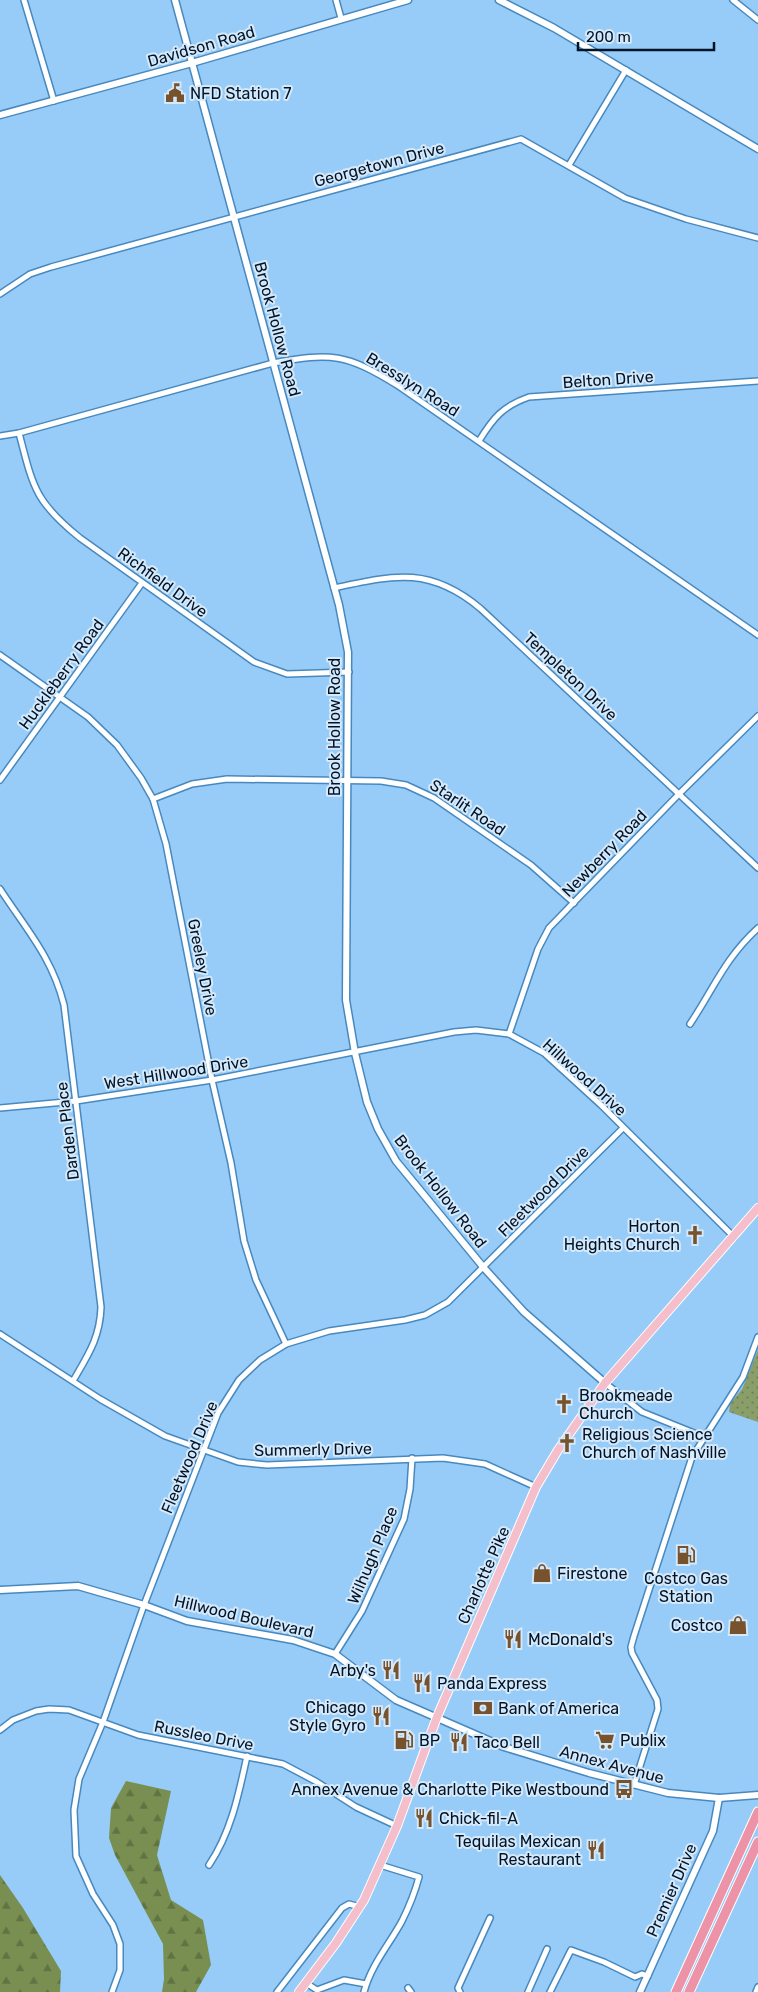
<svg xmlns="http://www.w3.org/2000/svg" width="758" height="1992" viewBox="0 0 758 1992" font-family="Rubik,sans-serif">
	<defs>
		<pattern id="forest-firs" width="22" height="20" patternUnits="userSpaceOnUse" patternTransform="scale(1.25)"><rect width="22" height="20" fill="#788f51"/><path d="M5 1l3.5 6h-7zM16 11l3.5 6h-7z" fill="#607443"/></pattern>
		<pattern id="park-dots" width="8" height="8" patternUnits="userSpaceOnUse" patternTransform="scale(1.25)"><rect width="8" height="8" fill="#8a9e6a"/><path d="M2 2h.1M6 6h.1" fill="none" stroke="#6e8057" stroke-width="1.8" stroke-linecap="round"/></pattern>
	</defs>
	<rect width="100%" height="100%" fill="#97ccf9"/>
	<g fill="url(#forest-firs)">
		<polygon points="126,1781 171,1791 157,1855 171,1900 203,1920 211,1965 196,1992 162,1992 164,1979 163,1944 115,1855 109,1838 111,1808"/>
		<polygon points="0,1875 23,1908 61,1971 60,1992 0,1992"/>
	</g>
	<polygon fill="url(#park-dots)" points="758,1350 758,1422 729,1412 730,1404 742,1389"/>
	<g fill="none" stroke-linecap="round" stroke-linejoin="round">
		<g stroke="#4789bf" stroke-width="8">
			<g id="minor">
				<polyline points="24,0 54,101"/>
				<polyline points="336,0 341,18"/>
				<polyline points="733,0 758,20"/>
				<polyline points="569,165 626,70"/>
				<polyline points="0,294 30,274 51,267 521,139 625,198 686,219 758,238"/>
				<path d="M19,433C33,487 35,502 80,538L254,662L287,674L349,672"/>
				<path d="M0,436L19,433L273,363C332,352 346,354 397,385L758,635"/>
				<path d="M479,441C493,418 503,406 529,397L758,381"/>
				<path d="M334,588C394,575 430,566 481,609L758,868"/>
				<polyline points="0,655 88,717 117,745 141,778 153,799 166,844 212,1080 231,1163 244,1241 256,1280 286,1344"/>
				<polyline points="0,780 142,583"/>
				<polyline points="153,799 192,784 227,779 381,781 406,785 434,798 531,865 574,903"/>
				<path d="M0,889C26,929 52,957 64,1005L101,1307C100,1338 88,1355 73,1381"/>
				<path d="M690,1024C714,988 725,958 758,928"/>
				<polyline points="509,1034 538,949 549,928 680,793 758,716"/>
				<polyline points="0,1108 76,1101 212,1080 454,1032 476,1030 509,1034 544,1053 601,1105 734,1237"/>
				<polyline points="0,1334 100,1399 165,1436 238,1462 267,1465 443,1458 485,1464 536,1487"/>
				<polyline points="605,1383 642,1412 704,1437"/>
				<polyline points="335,1654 362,1611 404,1519 410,1489 412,1458"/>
				<polyline points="0,1730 13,1720 36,1711 49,1709 69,1710 138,1735 283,1764 317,1782 356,1807 397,1826"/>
				<polyline points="634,1785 658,1709 657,1700 632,1653 631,1647 634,1636 692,1457 743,1377 758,1337"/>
				<path d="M209,1865C231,1833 239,1793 247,1756"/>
				<polyline points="306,1983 317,1990 344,1980 366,1984"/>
				<polyline points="408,1988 411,1992"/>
				<polyline points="112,1992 120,1970 120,1944 113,1925 93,1894 76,1856 74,1810 79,1779 103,1722 144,1605 218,1413 239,1380 260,1360 286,1344 329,1331 405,1320 425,1315 448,1302 623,1128"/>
				<polyline points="277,1992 342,1908 349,1904 360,1907"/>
				<path d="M364,1992C371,1965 389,1945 402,1921C409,1907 415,1892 419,1877L380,1865"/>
				<polyline points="460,1992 458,1988 490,1918"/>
				<polyline points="528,1992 547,1949"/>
				<polyline points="550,1992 571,1950 604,1962 635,1977 642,1974 648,1976"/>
				<polyline points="756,1992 758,1987"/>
			</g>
		</g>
		<g stroke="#4789bf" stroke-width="9">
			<g id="tertiary">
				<polyline points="175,0 339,605 348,652 346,1000 355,1053 367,1102 378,1129 396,1161 484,1268 524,1312 605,1383"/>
				<polyline points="499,0 554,28 758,149"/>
				<polyline points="0,115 192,63 408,0"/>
				<polyline points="0,1590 78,1586 144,1605 187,1621 293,1640 335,1654 396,1700 504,1747 589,1773 668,1793 719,1798 758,1795"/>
				<polyline points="640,1992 713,1831 719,1798"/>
			</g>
		</g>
		<g stroke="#fff" stroke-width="10">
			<polyline id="primary" points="299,1992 336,1943 364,1900 397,1826 437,1717 536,1487 558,1450 605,1383 758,1208"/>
		</g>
		<g stroke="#fff" stroke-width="11">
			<g id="motorway">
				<polyline points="676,1992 758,1812"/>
				<polyline points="689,1992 758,1842"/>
			</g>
		</g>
		<use href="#minor" stroke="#fff" stroke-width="5"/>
		<use href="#tertiary" stroke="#fff" stroke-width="6"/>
		<use href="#primary" stroke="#f4beca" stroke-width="8"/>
		<use href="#motorway" stroke="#ec93a7" stroke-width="9"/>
	</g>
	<defs>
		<g id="civic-bare" transform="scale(1.5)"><path d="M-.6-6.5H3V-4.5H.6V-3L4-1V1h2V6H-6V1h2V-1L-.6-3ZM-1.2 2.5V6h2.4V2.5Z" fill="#77532d" stroke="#d5e9fa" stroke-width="2.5" paint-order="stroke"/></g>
		<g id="church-bare" transform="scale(1.5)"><path d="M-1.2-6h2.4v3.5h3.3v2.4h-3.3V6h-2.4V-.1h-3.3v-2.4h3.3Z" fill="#77532d" stroke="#d5e9fa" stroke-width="2.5" paint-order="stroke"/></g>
		<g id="fuel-bare" transform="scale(1.5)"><path d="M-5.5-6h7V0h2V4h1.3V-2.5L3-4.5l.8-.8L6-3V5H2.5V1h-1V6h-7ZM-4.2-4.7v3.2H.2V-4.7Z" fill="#77532d" stroke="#d5e9fa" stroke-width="2.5" paint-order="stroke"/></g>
		<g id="shop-bare" transform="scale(1.5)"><path d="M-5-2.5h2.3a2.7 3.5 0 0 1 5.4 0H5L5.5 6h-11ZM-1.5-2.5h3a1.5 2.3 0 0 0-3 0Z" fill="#77532d" stroke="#d5e9fa" stroke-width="2.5" paint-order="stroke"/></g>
		<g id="restaurant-bare" transform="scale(1.5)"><path d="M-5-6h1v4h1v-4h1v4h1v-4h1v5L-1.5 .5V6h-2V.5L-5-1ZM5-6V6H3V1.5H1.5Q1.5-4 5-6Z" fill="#77532d" stroke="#d5e9fa" stroke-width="2.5" paint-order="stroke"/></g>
		<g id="bank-bare" transform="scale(1.5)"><path d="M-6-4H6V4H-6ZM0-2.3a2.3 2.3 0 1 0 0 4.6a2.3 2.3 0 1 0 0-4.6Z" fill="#77532d" stroke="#d5e9fa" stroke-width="2.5" paint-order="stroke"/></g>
		<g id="supermarket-bare" transform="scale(1.5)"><path d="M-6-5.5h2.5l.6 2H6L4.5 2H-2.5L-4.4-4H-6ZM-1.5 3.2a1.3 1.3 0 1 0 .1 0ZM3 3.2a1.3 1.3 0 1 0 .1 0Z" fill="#77532d" stroke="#d5e9fa" stroke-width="2.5" paint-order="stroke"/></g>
		<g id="bus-bare" transform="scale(1.5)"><path d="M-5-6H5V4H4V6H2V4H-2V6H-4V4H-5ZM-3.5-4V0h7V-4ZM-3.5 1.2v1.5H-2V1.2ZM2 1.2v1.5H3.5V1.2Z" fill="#77532d" stroke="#d5e9fa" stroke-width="2.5" paint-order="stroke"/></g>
	</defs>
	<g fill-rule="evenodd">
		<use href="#civic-bare" x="175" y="93"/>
		<use href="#church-bare" x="695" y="1235"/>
		<use href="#church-bare" x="564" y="1404"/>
		<use href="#church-bare" x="567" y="1443"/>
		<use href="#fuel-bare" x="686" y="1555"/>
		<use href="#shop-bare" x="542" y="1573"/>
		<use href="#shop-bare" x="738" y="1625"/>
		<use href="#restaurant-bare" x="513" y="1639"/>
		<use href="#restaurant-bare" x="391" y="1670"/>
		<use href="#restaurant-bare" x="422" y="1683"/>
		<use href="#bank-bare" x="483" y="1708"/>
		<use href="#restaurant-bare" x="381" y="1716"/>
		<use href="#fuel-bare" x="404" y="1740"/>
		<use href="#supermarket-bare" x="605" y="1740"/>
		<use href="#restaurant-bare" x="459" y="1742"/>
		<use href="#bus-bare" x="624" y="1789"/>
		<use href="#restaurant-bare" x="424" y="1818"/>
		<use href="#restaurant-bare" x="596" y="1850"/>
	</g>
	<g text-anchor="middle" stroke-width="4" stroke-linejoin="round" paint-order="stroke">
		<g font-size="16" fill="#001428" stroke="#d5e9fa">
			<text transform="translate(201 46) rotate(-16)" y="6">Davidson Road</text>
			<text transform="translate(379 164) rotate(-15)" y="6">Georgetown Drive</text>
			<text transform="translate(278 329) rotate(75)" y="6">Brook Hollow Road</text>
			<text transform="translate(608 379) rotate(-4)" y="6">Belton Drive</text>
			<text transform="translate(413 384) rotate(32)" y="6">Bresslyn Road</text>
			<text transform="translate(163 582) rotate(36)" y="6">Richfield Drive</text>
			<text transform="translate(61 674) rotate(-54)" y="6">Huckleberry Road</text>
			<text transform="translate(571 676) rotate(43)" y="6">Templeton Drive</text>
			<text transform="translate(334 727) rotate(-90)" y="6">Brook Hollow Road</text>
			<text transform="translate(468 807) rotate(34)" y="6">Starlit Road</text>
			<text transform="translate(604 853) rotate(-46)" y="6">Newberry Road</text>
			<text transform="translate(203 967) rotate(79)" y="6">Greeley Drive</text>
			<text transform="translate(176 1072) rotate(-9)" y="6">West Hillwood Drive</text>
			<text transform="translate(585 1077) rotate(42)" y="6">Hillwood Drive</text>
			<text transform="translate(67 1131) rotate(-97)" y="6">Darden Place</text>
			<text transform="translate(441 1191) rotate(52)" y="6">Brook Hollow Road</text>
			<text transform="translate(543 1191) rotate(-45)" y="6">Fleetwood Drive</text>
			<text transform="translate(313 1449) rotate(-1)" y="6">Summerly Drive</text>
			<text transform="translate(189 1457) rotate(-67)" y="6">Fleetwood Drive</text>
			<text transform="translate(372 1555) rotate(-67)" y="6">Wilhugh Place</text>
			<text transform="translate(483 1575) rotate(-66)" y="6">Charlotte Pike</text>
			<text transform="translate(244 1616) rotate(13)" y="6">Hillwood Boulevard</text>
			<text transform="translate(204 1735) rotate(11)" y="6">Russleo Drive</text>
			<text transform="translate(612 1764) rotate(15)" y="6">Annex Avenue</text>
			<text transform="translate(671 1890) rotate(-66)" y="6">Premier Drive</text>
		</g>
		<g font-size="16" fill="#001428" stroke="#d5e9fa" text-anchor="start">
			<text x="190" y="99">NFD Station 7</text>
			<text x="680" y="1232" text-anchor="end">Horton<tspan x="680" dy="18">Heights Church</tspan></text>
			<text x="579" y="1401">Brookmeade<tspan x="579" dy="18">Church</tspan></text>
			<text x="582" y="1440">Religious Science<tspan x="582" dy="18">Church of Nashville</tspan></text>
			<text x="557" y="1579">Firestone</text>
			<text x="686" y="1584" text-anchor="middle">Costco Gas<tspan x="686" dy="18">Station</tspan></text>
			<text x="723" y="1631" text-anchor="end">Costco</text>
			<text x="528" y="1645">McDonald's</text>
			<text x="376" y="1676" text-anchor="end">Arby's</text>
			<text x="437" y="1689">Panda Express</text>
			<text x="366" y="1713" text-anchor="end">Chicago<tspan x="366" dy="18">Style Gyro</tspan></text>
			<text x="498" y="1714">Bank of America</text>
			<text x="419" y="1746">BP</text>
			<text x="620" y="1746">Publix</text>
			<text x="474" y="1748">Taco Bell</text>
			<text x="609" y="1795" text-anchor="end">Annex Avenue &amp; Charlotte Pike Westbound</text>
			<text x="439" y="1824">Chick-fil-A</text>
			<text x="581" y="1847" text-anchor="end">Tequilas Mexican<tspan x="581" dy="18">Restaurant</tspan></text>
		</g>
	</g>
	<path d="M578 42v8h136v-8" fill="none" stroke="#001428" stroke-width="2.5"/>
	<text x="586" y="42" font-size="15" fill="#001428" stroke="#d5e9fa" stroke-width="4" paint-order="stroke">200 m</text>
</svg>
